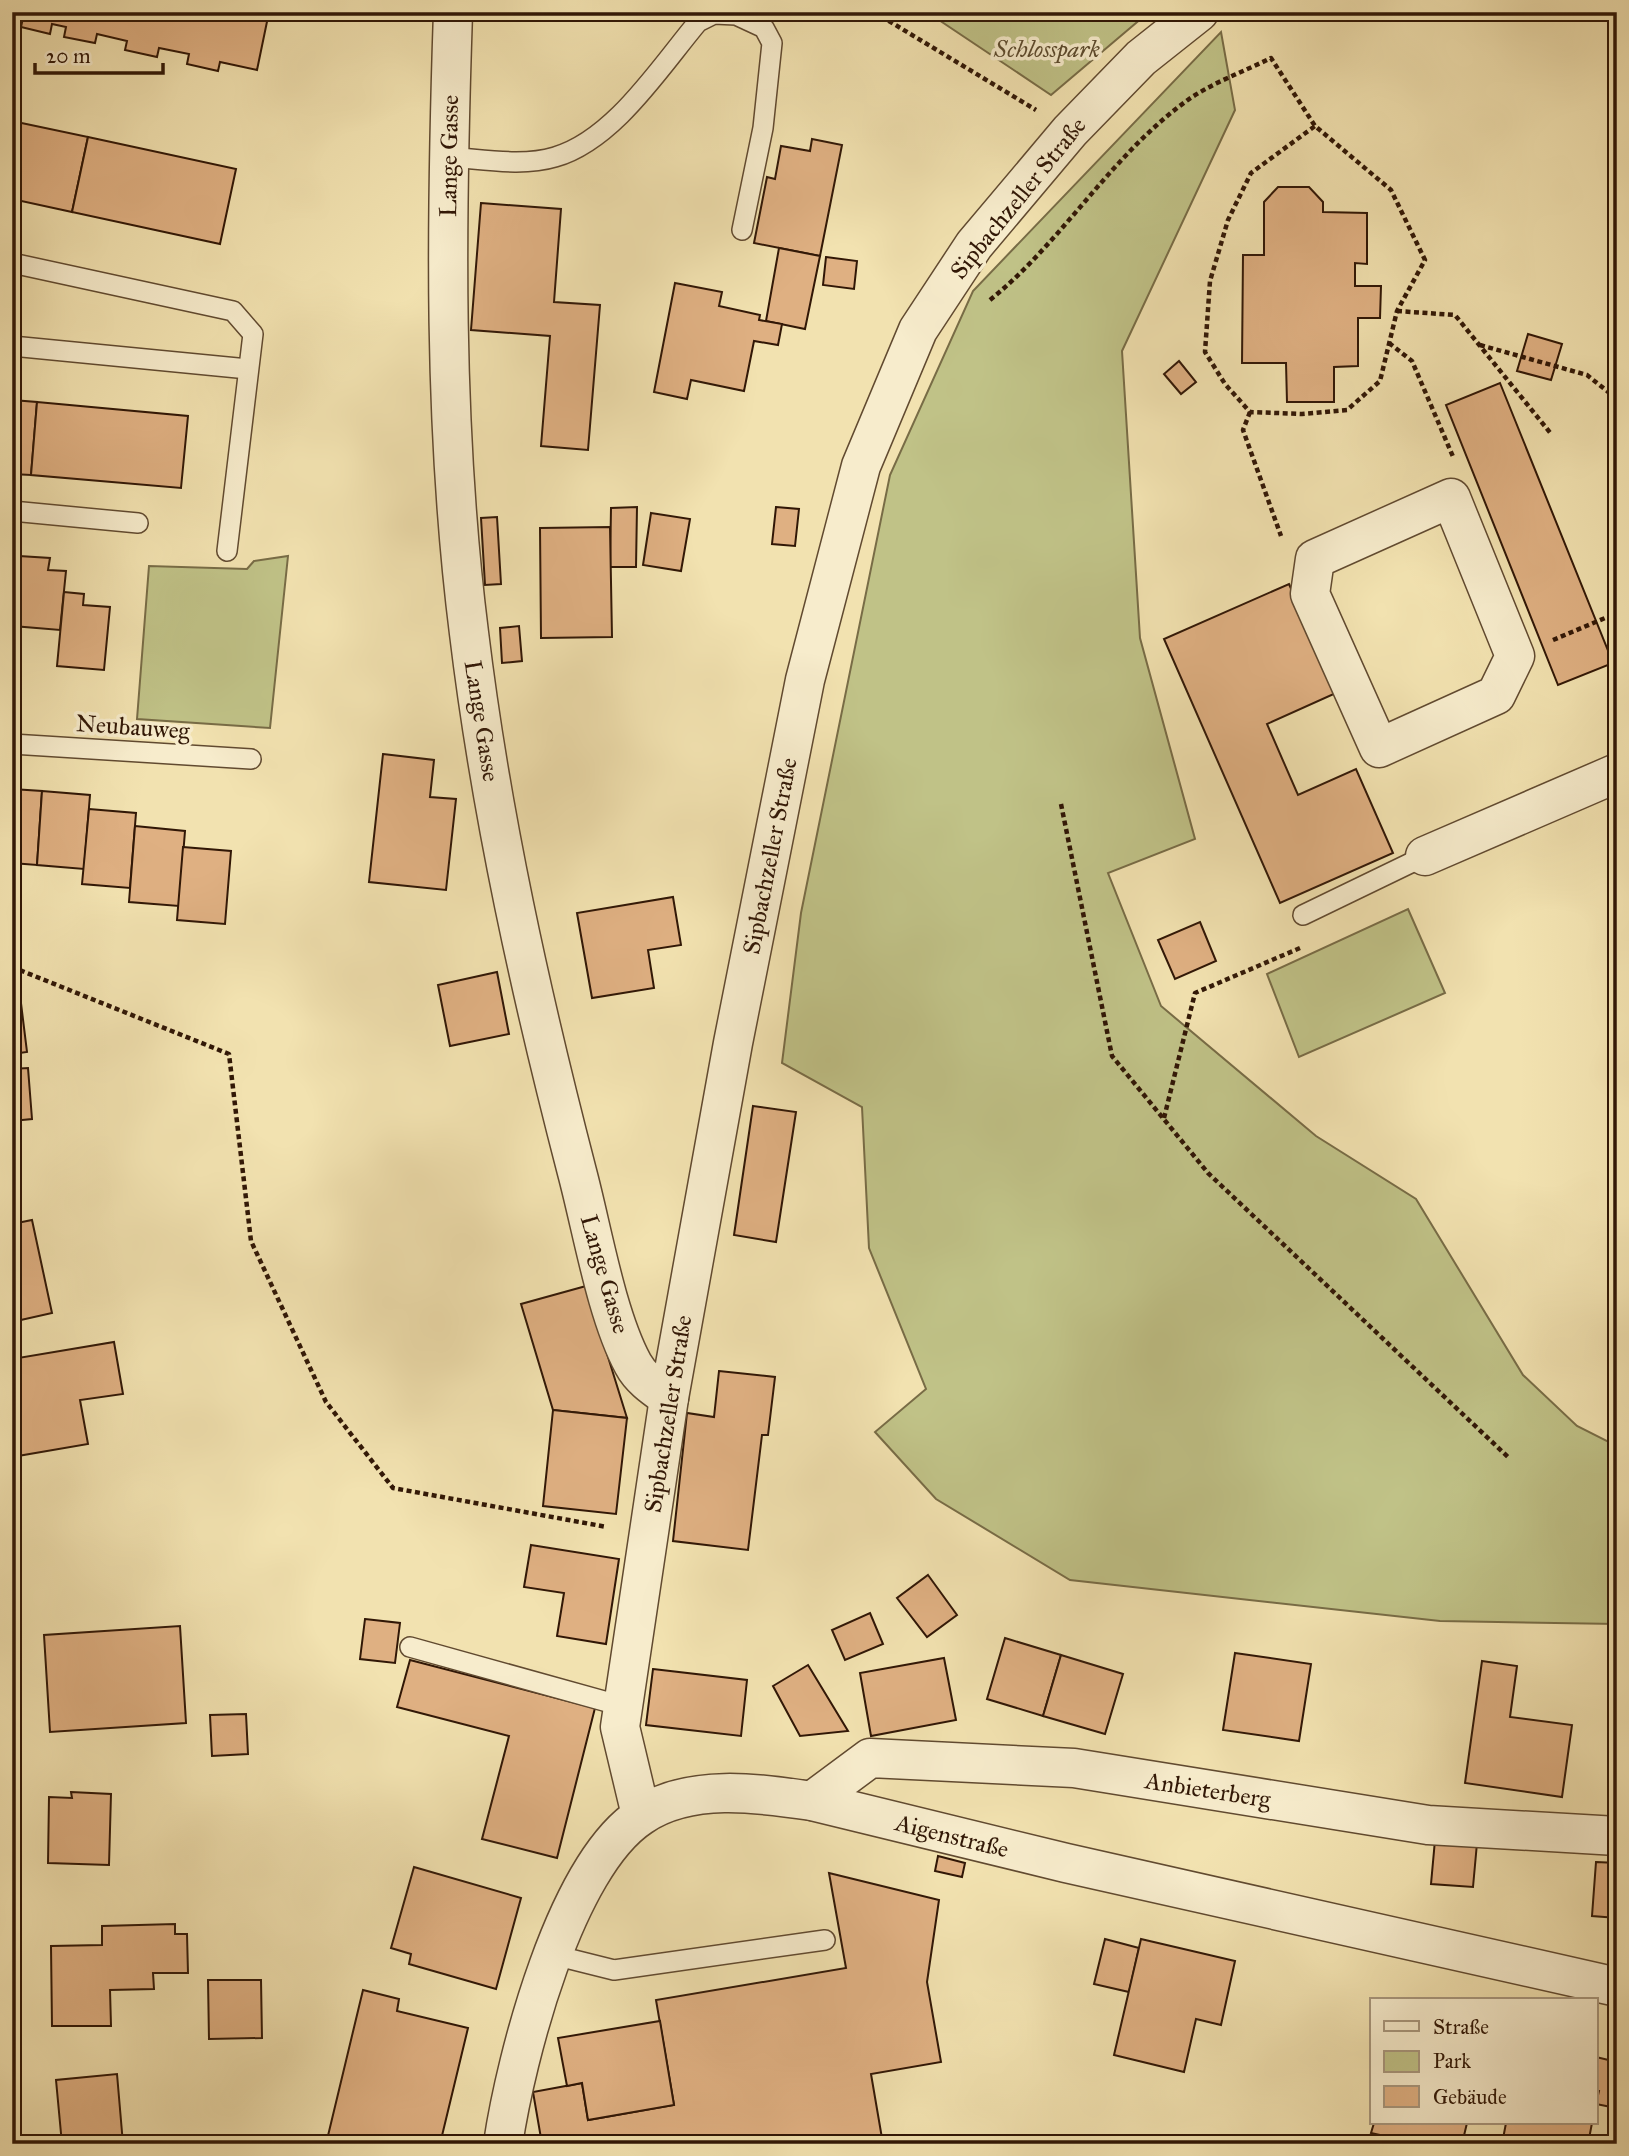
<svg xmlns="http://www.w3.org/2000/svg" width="1629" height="2156" viewBox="0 0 1629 2156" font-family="'IM FELL Great Primer',serif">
	<rect width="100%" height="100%" fill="#f2e2b0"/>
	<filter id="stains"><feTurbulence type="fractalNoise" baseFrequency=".00286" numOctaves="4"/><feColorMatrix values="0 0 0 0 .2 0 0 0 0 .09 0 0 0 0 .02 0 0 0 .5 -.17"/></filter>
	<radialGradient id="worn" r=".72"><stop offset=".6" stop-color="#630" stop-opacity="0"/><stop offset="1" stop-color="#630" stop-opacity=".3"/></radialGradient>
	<g fill="#c0c287" stroke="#786c46" stroke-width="2">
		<polygon points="927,12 1149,12 1051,95"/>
		<polygon points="1221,32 1235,110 1122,351 1140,638 1195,839 1108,873 1161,1006 1316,1136 1416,1199 1523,1375 1577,1426 1617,1446 1617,1624 1440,1621 1070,1580 936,1499 875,1432 926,1389 869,1248 862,1107 782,1063 801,913 890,475 973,291"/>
		<polygon points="288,556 270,728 137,719 149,566 247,569 254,561"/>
		<polygon points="1408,909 1445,993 1299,1057 1267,974"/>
	</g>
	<g fill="#dfb082" stroke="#311706" stroke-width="2">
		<polygon points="12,12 269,12 257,70 220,62 218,71 187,64 189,54 159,48 157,57 125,50 127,41 97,34 95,43 64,37 66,27 52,24 50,34 21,27 23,18 12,16"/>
		<polygon points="12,121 88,137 72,212 12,199"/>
		<polygon points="88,137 236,169 220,244 72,212"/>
		<polygon points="812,139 842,145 820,256 754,243 767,177 775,179 781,146 810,151"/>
		<polygon points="1278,187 1309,187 1323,202 1323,212 1367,213 1367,264 1355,263 1355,286 1381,286 1380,318 1358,318 1358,366 1334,367 1334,402 1287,402 1286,363 1242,363 1243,255 1264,255 1264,202"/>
		<polygon points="481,203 561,209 554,302 600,305 588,450 541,446 550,336 471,330"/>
		<polygon points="779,248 820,256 805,329 766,321"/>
		<polygon points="826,257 857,261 854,289 823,285"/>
		<polygon points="675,283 722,292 719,306 760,315 759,320 782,324 778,345 754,341 744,391 691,380 687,399 654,392"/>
		<polygon points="1528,334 1562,344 1551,380 1517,371"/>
		<polygon points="1179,361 1196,382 1181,394 1164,374"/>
		<polygon points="1500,383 1613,663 1558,685 1446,405"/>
		<polygon points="12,400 37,402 31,475 12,474"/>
		<polygon points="37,402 188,416 181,488 31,475"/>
		<polygon points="637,507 636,567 610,567 611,508"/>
		<polygon points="776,507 799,509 795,546 772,544"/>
		<polygon points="651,513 690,519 681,571 643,565"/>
		<polygon points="497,517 501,584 485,585 481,518"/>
		<polygon points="610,527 612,637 541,638 540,528"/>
		<polygon points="19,556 50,558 48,570 66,571 60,630 13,626"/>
		<polygon points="12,567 18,567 13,626 12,626"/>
		<polygon points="1289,584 1336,693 1267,724 1298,795 1356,769 1393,853 1280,903 1164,639"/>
		<polygon points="64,592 84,594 83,605 110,607 104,670 57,666"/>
		<polygon points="519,626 522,661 502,663 500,628"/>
		<polygon points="383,754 434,760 430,797 456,799 446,890 369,882"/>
		<polygon points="12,789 42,791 37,865 12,863"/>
		<polygon points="42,791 90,795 84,869 37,865"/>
		<polygon points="89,809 136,813 130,888 82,884"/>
		<polygon points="135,826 185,831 179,906 129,902"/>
		<polygon points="183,847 231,851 225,924 177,920"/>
		<polygon points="673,897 681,945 648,950 654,988 592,998 577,913"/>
		<polygon points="1200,922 1216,961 1175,979 1158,940"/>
		<polygon points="497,972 509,1034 450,1046 438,985"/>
		<polygon points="12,987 19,987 27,1052 12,1054"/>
		<polygon points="28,1068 32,1119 12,1121 12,1069"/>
		<polygon points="753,1106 796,1112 776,1242 734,1235"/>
		<polygon points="32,1220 52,1313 12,1322 12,1224"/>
		<polygon points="586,1286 627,1418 553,1410 521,1304"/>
		<polygon points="114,1342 123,1394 80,1400 88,1444 12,1457 12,1359"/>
		<polygon points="719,1371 775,1377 768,1435 762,1435 748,1550 673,1541 687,1413 714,1417"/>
		<polygon points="553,1410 627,1418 616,1514 543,1506"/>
		<polygon points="531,1545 619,1559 606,1644 557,1636 564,1593 524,1587"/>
		<polygon points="928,1575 957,1615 927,1637 897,1598"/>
		<polygon points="870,1613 883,1644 845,1660 832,1630"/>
		<polygon points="365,1619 400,1623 395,1663 360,1659"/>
		<polygon points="180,1626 186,1723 50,1732 44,1635"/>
		<polygon points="1005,1638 1061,1655 1043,1716 987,1699"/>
		<polygon points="1235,1653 1311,1664 1299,1741 1223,1730"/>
		<polygon points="1061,1655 1123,1674 1105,1734 1043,1716"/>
		<polygon points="944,1658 956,1720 871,1736 860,1673"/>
		<polygon points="410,1660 595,1708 557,1858 482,1839 509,1736 397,1707"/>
		<polygon points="1482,1661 1517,1666 1510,1717 1572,1725 1562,1797 1465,1783"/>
		<polygon points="808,1665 848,1731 800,1736 773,1686"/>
		<polygon points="653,1669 747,1680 741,1736 646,1725"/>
		<polygon points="246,1714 248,1754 212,1756 210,1715"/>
		<polygon points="71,1792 111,1794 109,1865 48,1863 49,1797 72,1798"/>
		<polygon points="1435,1840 1477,1843 1473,1887 1431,1884"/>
		<polygon points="938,1856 965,1863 962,1877 935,1871"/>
		<polygon points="1596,1862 1617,1863 1617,1918 1592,1916"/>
		<polygon points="414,1867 521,1898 496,1989 409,1964 411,1954 391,1948"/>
		<polygon points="829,1873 939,1900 927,1982 941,2062 871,2074 883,2144 542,2144 533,2092 582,2083 588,2120 674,2105 656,2000 846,1968"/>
		<polygon points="175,1924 175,1934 187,1934 188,1973 153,1973 154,1989 110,1990 111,2026 52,2026 51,1946 102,1945 102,1926"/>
		<polygon points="1105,1939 1139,1948 1129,1992 1094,1984"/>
		<polygon points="1141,1939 1235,1961 1221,2025 1196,2019 1184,2072 1114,2055"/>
		<polygon points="208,1980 261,1980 262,2038 209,2039"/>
		<polygon points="363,1990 399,1999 397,2011 468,2028 440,2144 326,2144"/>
		<polygon points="660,2021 674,2105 588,2120 582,2083 567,2086 558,2038"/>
		<polygon points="1596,2057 1617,2062 1616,2108 1596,2104 1599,2091 1596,2090"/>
		<polygon points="117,2074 123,2144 62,2144 56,2080"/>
		<polygon points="1374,2123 1467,2123 1462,2144 1420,2144 1371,2133"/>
		<polygon points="1506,2123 1592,2123 1588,2144 1502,2144"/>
	</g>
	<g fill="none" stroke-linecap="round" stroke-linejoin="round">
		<g stroke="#614a30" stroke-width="22">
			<g id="service">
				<path d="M448,157C482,159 522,167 555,157C614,140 660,67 698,22L714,14L736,15L764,28L772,43L763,128L742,230"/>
				<polyline points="12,263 233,311 253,334 227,551"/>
				<polyline points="12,346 248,369"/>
				<polyline points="12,511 138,523"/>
				<polyline points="12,744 251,759"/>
				<polyline points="1303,915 1425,856"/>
				<polyline points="410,1647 622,1706"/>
				<polyline points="554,1955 614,1970 825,1940"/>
			</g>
		</g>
		<g stroke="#614a30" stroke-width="41">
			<g id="minor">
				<path d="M453,12C446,219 443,427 469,633C491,815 531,995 577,1172C592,1228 606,1314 633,1364C641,1379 655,1388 669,1398"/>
				<polygon points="1451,498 1515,656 1496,695 1379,748 1310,594 1315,559"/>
				<polyline points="1425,856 1617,773"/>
				<polyline points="812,1801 870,1758 1074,1768 1428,1825 1617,1836"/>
				<polyline points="641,1815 620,1727 669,1398 733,1043 805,680 861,466 918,330 974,245 1070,131 1141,58 1199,12"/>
			</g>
		</g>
		<g stroke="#614a30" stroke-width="41">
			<path id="tertiary" d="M503,2144C516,2057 565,1866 641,1816C689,1783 758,1793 812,1801L1066,1863L1617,1987"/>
		</g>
		<g stroke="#311706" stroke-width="4.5" stroke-dasharray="5 3.5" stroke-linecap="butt">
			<polyline points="874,12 1036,110"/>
			<path d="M990,300C1062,242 1109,158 1185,102C1209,84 1243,72 1271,58L1315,126L1391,190L1425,260L1397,311L1380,381L1347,410L1302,414L1250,412L1225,384L1205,352L1210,281L1228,220L1251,173L1315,126"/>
			<polyline points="1397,311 1455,315 1552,435"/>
			<polyline points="1389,343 1412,361 1454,459"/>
			<polyline points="1480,345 1587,375 1617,399"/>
			<polyline points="1250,412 1243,430 1281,536"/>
			<polyline points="1553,640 1617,613"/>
			<polyline points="1061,804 1112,1056 1208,1173 1508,1457"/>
			<polyline points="12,967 229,1054 251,1241 326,1402 393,1488 607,1527"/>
			<polyline points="1164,1118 1195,993 1300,948"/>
		</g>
		<use href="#service" stroke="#f7eccc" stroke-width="19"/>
		<use href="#minor" stroke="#f7eccc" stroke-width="38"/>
		<use href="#tertiary" stroke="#f7eccc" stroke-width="38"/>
	</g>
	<g text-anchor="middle" stroke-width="7" stroke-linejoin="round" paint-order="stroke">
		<g font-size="24" font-style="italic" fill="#5c4a2d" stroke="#f7eccc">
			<text x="1047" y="57">Schlosspark</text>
		</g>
		<g font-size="24" fill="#311706" stroke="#f7eccc">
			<text transform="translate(449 156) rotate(-89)" y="8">Lange Gasse</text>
			<text transform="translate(1018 198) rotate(-51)" y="8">Sipbachzeller Straße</text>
			<text transform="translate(482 721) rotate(81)" y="8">Lange Gasse</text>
			<text transform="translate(133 727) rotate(4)" y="8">Neubauweg</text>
			<text transform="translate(770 856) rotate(-79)" y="8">Sipbachzeller Straße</text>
			<text transform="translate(605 1274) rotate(74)" y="8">Lange Gasse</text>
			<text transform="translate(668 1414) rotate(-81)" y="8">Sipbachzeller Straße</text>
			<text transform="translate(1208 1790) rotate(9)" y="8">Anbieterberg</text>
			<text transform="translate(952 1836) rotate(14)" y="8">Aigenstraße</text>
		</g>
	</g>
	<rect width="1629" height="2156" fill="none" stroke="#f2e2b0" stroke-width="42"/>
	<rect x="14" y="14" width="1601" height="2128" fill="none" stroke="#311706" stroke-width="3.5"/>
	<rect x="21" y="21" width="1587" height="2114" fill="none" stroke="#311706" stroke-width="2"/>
	<rect x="1370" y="1998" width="228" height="126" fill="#f7eccc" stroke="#a8977d" stroke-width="2"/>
	<rect x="1384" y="2021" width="35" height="10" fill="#f7eccc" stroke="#a8977d" stroke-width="2"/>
	<text x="1433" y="2034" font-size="21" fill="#311706">Straße</text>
	<rect x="1384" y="2051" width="35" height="21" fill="#c0c287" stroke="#a8977d" stroke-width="2"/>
	<text x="1433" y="2068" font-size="21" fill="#311706">Park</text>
	<rect x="1384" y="2086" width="35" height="21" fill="#dfb082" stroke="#a8977d" stroke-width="2"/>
	<text x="1433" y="2104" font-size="21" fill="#311706">Gebäude</text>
	<path d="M35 63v10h128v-10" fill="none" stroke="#311706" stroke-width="3.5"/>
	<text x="46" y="63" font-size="21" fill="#311706" stroke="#f7eccc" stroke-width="5" paint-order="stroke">20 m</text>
	<rect width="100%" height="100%" filter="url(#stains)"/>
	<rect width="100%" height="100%" fill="url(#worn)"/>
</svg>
